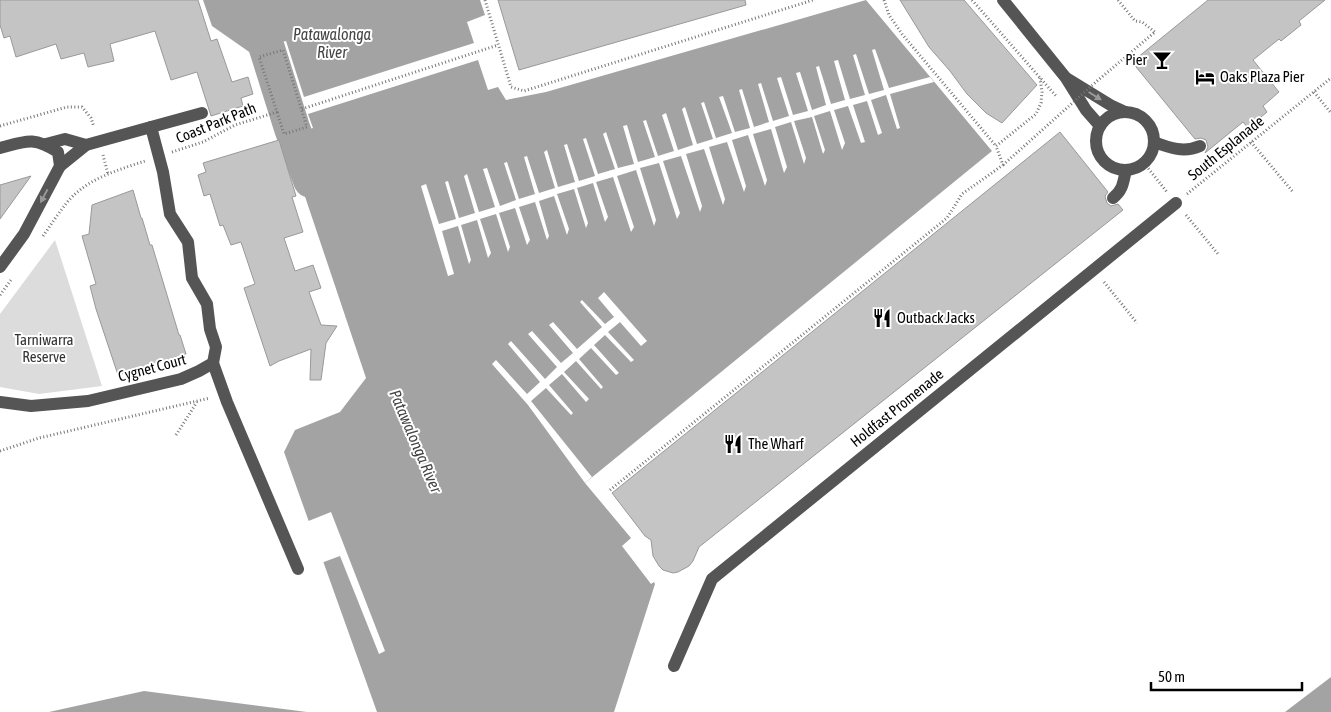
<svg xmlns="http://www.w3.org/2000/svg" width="1331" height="712" viewBox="0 0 1331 712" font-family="'Asap Condensed',sans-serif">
	<rect width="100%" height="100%" fill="#fff"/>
	<polygon fill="#dcdcdc" points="55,240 102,386 39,394 0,387 0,314"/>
	<g fill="#a3a3a3">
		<polygon points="203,0 480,0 485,15 467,22 474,43 304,97 286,41 274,44 276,49 255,56 212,26"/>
		<polygon points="866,0 992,151 585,483 631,538 622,546 651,584 654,582 655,584 614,712 377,712 284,452 295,430 340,412 366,378 285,137 313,128 308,114 478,60 488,90 498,87 506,100 546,92"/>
		<polygon points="277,55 300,125 284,130 262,60"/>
		<polygon points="1331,677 1331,712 1285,712"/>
		<polygon points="144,691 307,712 49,712"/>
	</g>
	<g fill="#fff">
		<polygon points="875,49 889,88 930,77 934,82 890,94 900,128 897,129 886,95 871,100 882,133 878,135 867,101 853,105 865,142 861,143 848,106 834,110 845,143 842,150 830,111 814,116 825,150 823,154 812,117 794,121 806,158 804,164 791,122 775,127 787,167 784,173 771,129 753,134 767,180 765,186 748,135 732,140 746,186 744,192 727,142 709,147 725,199 723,205 704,149 686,154 702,206 700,212 681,156 663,161 680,213 677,219 659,163 640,168 656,220 654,226 636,170 617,176 634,227 631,232 613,177 596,182 608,217 605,222 593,183 577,188 588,223 586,228 574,189 557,194 569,229 567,235 554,196 539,201 549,236 547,240 535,202 519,207 530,240 527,245 515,208 499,213 510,247 508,252 496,214 480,219 491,253 488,258 477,220 461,225 471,260 469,264 458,226 442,231 454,274 448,276 421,186 426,184 439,224 456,219 445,182 448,181 459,218 475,213 464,176 467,174 479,212 495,207 483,169 487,168 500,206 516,200 504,163 507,162 519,199 535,194 524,157 527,156 539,193 555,188 544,152 547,150 558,187 575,182 564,145 567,144 579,181 595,176 583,139 586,138 598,174 615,169 603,134 606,132 618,168 634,164 623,126 627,125 638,162 655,157 643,121 646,120 658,156 674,151 662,115 666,113 678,150 693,145 682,109 685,107 697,144 713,139 701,103 704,102 716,138 732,133 719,97 723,96 735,132 750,128 739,90 742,89 754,127 769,122 758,84 761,83 773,121 789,116 777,78 781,77 793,115 808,111 796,73 800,72 812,110 826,105 816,67 819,66 831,104 845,100 834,61 838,60 850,99 865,95 853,55 856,54 869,94 884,90 872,50"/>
		<polygon points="604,292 647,341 641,346 620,322 608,332 634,360 631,362 605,335 594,345 619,373 616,375 591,348 579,359 603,387 601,389 576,361 564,372 589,399 586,402 562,374 549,385 573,413 571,415 546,388 531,401 592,477 585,483 528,405 492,364 496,360 527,394 540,382 508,344 511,341 545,379 557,367 528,334 532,331 561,363 573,353 549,325 553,322 577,349 602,327 580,302 582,300 605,324 614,317 598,298"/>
		<polygon points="331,512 385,651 379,654 340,556 321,563 306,522"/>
	</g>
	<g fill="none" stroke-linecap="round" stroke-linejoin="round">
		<polyline stroke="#a3a3a3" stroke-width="36" points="249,0 258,20 292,128 311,180"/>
	</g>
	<g fill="#c4c4c4" stroke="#999">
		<polygon points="0,0 198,0 211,41 217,39 232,82 248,77 253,94 241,98 243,106 211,116 197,72 171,80 155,31 110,44 114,61 88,67 84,53 61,59 56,44 16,57 10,36 4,38 0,25"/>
		<polygon points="498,0 745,0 746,5 519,70"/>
		<polygon points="900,0 964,0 1037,85 1002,123 986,113 967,94 950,71 929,47"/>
		<polygon points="1208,0 1325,0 1299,21 1301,25 1281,41 1279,39 1253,60 1279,92 1263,106 1267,112 1248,128 1243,122 1205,153 1208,147 1206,140 1201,138 1195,139 1132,62"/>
		<polygon points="1060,132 1108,192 1105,196 1107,203 1111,206 1118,204 1123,210 699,547 693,561 689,566 678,572 673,573 663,570 659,566 653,556 651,540 645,536 612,493"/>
		<polygon points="279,140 296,196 292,197 303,232 284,238 295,271 313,265 321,288 309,292 321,325 337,326 326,343 321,380 310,380 311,349 279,361 270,366 244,288 255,284 241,242 231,245 223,225 220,226 210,194 204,196 198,175 206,172 203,163"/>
		<polygon points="31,176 0,219 0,185"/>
		<polygon points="133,190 141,218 142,218 150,245 152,245 179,335 180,335 186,354 118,375 96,309 90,286 96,284 82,236 89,234 92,205"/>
	</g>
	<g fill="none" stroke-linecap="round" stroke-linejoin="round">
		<g stroke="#777" stroke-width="3" stroke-dasharray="1 2.5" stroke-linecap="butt">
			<polyline points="485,0 511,87 524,91 813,0"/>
			<polyline points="884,0 889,15 902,34 996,146"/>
			<polyline points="972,0 1056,96"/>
			<polyline points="1118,0 1135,21 1142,22 1155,32"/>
			<polyline points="1314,92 1331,113"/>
			<polyline points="302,109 498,45"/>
			<polyline points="0,126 67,107 82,107 91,118 94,127"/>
			<polyline points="1251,142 1293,192"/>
			<polyline points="172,152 203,142 235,125 277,112 259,57 283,50 307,127 284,134 277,112"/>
			<polyline points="103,155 108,174"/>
			<polyline points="1144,163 1167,192"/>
			<polyline points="1187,194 1331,78"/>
			<polyline points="1186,215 1218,254"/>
			<path d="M43,236C51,225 64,204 74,195C93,177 121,169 145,161"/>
			<polyline points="1104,282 1137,323"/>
			<polyline points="0,295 11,280"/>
			<polyline points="176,435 197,402"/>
			<polyline points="0,451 39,438 210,398"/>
			<polyline points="610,490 947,218 962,194 1003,165 996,146 1036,114 1041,103 1042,92 1040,78"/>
		</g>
		<g stroke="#555" stroke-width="12">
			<polyline points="1003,0 1066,78 1086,110 1100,126"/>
			<polyline points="1068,79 1112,106 1125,112"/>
			<circle cx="1125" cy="141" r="29"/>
			<polyline points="151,127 202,113"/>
			<path d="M1154,142C1170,148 1184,153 1200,146"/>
			<polyline points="46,144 65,139 86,145"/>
			<path d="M0,148C26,141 33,136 58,152L60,166L24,234L0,267"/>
			<path d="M1113,198C1123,190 1123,183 1126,170"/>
			<polyline points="213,363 227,402 298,569"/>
			<polyline points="0,402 31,406 88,401 181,379 199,371 213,363 216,347 210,329 207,304 192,278 188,242 170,214 163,172 151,127 86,145 60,166"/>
			<polyline points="674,666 712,579 1176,203"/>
		</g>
		<polyline stroke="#777" stroke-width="3" stroke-dasharray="1 2.5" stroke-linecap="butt" points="1003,165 1097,81 1155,32"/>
	</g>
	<defs><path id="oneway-solid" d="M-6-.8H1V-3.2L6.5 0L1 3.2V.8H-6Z" transform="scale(1.25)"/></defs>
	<g fill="#999">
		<use href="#oneway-solid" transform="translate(1095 96) rotate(32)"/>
		<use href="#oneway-solid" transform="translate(44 196) rotate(118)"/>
	</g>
	<defs>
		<g id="bar-bare" transform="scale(1.5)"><path d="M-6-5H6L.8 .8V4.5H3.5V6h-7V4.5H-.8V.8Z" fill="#000" stroke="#fff" stroke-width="2.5" paint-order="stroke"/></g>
		<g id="hotel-bare" transform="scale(1.5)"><path d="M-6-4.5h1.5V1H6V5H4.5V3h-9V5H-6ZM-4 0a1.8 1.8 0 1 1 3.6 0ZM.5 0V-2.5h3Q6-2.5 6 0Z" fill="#000" stroke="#fff" stroke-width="2.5" paint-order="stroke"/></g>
		<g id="restaurant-bare" transform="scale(1.5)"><path d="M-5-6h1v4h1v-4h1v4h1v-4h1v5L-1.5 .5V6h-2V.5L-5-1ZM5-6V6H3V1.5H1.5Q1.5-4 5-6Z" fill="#000" stroke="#fff" stroke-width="2.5" paint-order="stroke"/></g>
	</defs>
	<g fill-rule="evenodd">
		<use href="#bar-bare" x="1162" y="60"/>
		<use href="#hotel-bare" x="1205" y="77"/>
		<use href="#restaurant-bare" x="882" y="318"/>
		<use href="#restaurant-bare" x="733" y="444"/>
	</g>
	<g text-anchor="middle" stroke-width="4" stroke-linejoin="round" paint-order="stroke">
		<g font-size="15" fill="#000" stroke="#fff" text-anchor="start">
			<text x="1147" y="65" text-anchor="end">Pier</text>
			<text x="1220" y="82">Oaks Plaza Pier</text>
			<text x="897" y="323">Outback Jacks</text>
			<text x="748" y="449">The Wharf</text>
		</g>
		<g font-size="15" fill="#000" stroke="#fff">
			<text transform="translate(216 123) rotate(-22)" y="5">Coast Park Path</text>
			<text transform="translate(1226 148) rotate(-39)" y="5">South Esplanade</text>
			<text transform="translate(152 368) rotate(-15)" y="5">Cygnet Court</text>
			<text transform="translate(897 408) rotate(-39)" y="5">Holdfast Promenade</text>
		</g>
		<g font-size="15" fill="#333" stroke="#fff">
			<text x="44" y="345">Tarniwarra<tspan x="44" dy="17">Reserve</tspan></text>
		</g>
		<g font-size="16" font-style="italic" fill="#444" stroke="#fff">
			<text x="332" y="40">Patawalonga<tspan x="332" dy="18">River</tspan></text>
			<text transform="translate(416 441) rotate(67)" y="6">Patawalonga River</text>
		</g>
	</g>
	<path d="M1151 682v8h151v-8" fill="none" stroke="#000000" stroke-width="2.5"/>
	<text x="1158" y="682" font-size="15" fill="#000000" stroke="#ffffff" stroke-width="4" paint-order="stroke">50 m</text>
</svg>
